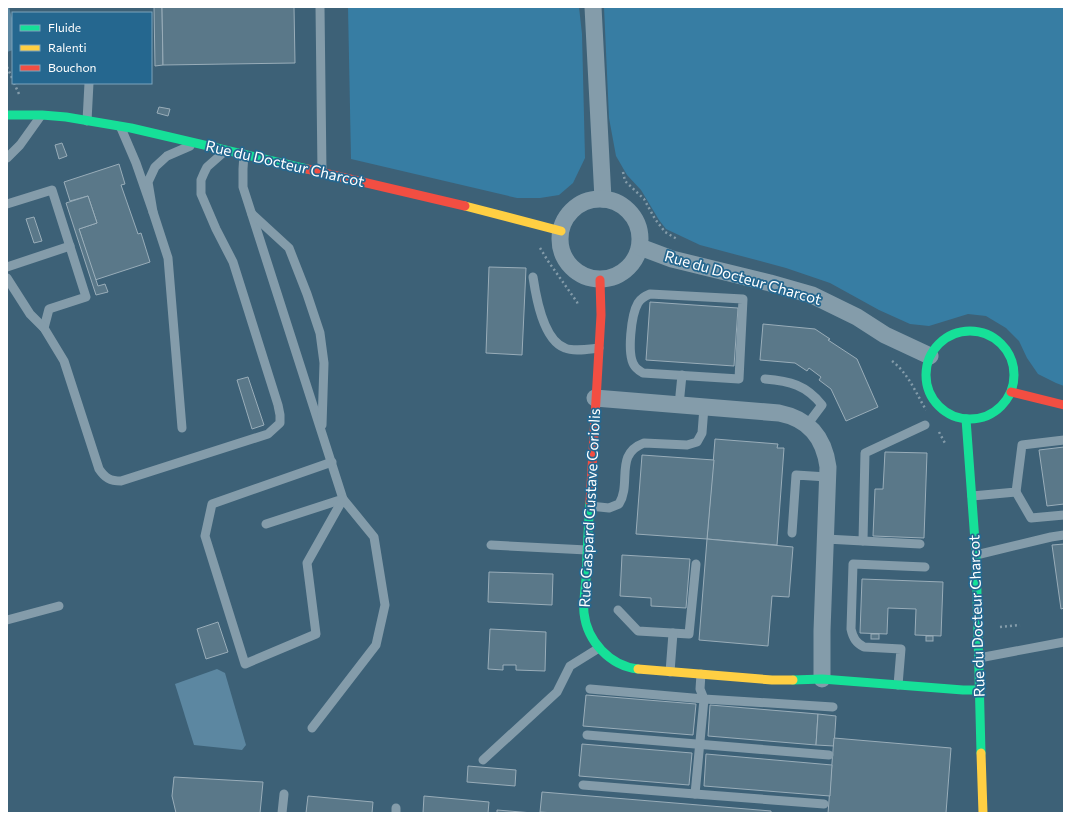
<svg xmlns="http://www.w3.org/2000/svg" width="1071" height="820" viewBox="0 0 1071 820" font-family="Commissioner,sans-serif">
	<rect width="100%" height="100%" fill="#3d6177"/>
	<g fill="#377da3">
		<polygon points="348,7 579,7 582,34 585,158 573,183 559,195 540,198 517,198 351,159"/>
		<polygon points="604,7 1064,7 1064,386 1056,383 1038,374 1027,358 1019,341 1006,328 986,316 968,314 929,326 910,324 879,310 830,283 786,268 700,245 666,229 659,220 641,190 627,175 616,156 609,118"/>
	</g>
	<g fill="#5c87a1">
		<polygon points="7,7 9,7 13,22 13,50 7,52"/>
		<polygon points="217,669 225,673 246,745 242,750 194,745 175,684"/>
	</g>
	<g fill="#5a7889" stroke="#99adb9">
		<polygon points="154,7 162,7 163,65 155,66"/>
		<polygon points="162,7 294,7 295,63 163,65"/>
		<polygon points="159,107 170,109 168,116 157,113"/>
		<polygon points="62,143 67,156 59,159 55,145"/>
		<polygon points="119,164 125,184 121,185 138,234 141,233 150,262 95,280 79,229 97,223 88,196 70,201 64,182"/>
		<polygon points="88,196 97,223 79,229 98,286 105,284 108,292 96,295 66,203"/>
		<polygon points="34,217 42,241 34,243 26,219"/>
		<polygon points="489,267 526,268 522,355 486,353"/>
		<polygon points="650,302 738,308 734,366 646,360"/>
		<polygon points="763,324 815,329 830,339 828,340 857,359 878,407 846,421 831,389 819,380 821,377 809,368 807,371 795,363 760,360"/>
		<polygon points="248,377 264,425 252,429 237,380"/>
		<polygon points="715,439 778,444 777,448 784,448 777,545 707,539"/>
		<polygon points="1064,447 1064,504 1047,506 1039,450"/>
		<polygon points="885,452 927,453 924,538 873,536 875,489 883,489"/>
		<polygon points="642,455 714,460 707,539 636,534"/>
		<polygon points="707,539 793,547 789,597 772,596 768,646 699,640"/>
		<polygon points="1064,544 1064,608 1061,609 1052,545"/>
		<polygon points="622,555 690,559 686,608 651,606 651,598 620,596"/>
		<polygon points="489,572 553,574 552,605 488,602"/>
		<polygon points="862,579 943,582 941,636 915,635 916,609 888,608 887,634 860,633"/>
		<polygon points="218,622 228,652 206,659 197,629"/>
		<polygon points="490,629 546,632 545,671 516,670 516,665 503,665 503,670 488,669"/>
		<rect x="871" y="634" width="8" height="5"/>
		<rect x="926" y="636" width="7" height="5"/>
		<polygon points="586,695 696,704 693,735 583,726"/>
		<polygon points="710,705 818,714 816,745 708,736"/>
		<polygon points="818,714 836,716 834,746 816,745"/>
		<polygon points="834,738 951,748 946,813 828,813"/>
		<polygon points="582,744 692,753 689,785 579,776"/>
		<polygon points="706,754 832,765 830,796 704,786"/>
		<polygon points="468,766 516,770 515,786 467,782"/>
		<polygon points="174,777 263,782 260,813 176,813 172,796"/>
		<polygon points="542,792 771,811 771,813 555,813 540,812"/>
		<polygon points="308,796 373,802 372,813 306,813"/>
		<polygon points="424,796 489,802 488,813 423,813"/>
		<polygon points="497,810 533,813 497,813"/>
	</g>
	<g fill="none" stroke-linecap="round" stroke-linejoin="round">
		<g stroke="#849caa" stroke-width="2.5" stroke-dasharray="2 3" stroke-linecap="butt">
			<polyline points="7,67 13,80"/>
			<polyline points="14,83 19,94"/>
			<polyline points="623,172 625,181 644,199 655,219 665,232 677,239"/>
			<polyline points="540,248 548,261 577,302 578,306"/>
			<path d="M892,361C908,373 916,393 926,410"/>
			<polyline points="939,432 946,445"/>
			<polyline points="1000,627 1020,625"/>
		</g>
		<g stroke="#849caa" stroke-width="9">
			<polyline points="320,7 322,172"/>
			<polyline points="87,121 89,83"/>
			<polyline points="121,128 136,163 153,212 148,182 155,167 167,156 190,146"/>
			<polyline points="244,154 243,169 243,187 343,499 266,524"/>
			<polyline points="7,158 20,145 40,117"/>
			<polyline points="7,204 52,190 86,297 49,309 44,328"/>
			<polyline points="153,212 168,258 182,428"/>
			<polyline points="252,214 289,248 307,294 320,333 324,363 322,425"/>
			<polyline points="7,267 70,246"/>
			<path d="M533,277C536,297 543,340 565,348C574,352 589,349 599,348"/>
			<path d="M7,278L30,314L44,328L64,361L99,469C105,478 110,481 121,481L268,434L280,423V415L278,405L233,262L216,229L201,194V180L204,173L207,167L224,152"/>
			<path d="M650,294L743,299L739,379L643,373C640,371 636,369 634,365C627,354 631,315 638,303C641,298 645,296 650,294Z"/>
			<path d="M765,379C790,381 806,385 822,405L807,425"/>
			<polyline points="679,405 682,375"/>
			<polyline points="1016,492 1031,518 1064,515"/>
			<polyline points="972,496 1016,492 1022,445 1064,440"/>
			<path d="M590,506L609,508L619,504C632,483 614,454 644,443L687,445L697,442L702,433L704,407"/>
			<polyline points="792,533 796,475 827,477"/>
			<polyline points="826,539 863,541"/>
			<polyline points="920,544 863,541 865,453 925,425"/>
			<polyline points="491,545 587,550"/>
			<polyline points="976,555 1051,537 1064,535"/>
			<polyline points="618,610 638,631 689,634 696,564"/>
			<polyline points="7,620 59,606"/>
			<polyline points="979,658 1064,642"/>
			<polyline points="670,672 673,633"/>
			<polyline points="701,674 700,689 704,699 833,707"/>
			<path d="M898,685L901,649L864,647C856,643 853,638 851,629L853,564L925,567"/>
			<polyline points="312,728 376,645 385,605 374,537 343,499 307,563 316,634 245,664 205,536 212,504 332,462"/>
			<polyline points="587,735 829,755"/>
			<polyline points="483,760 557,692 570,666 599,648"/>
			<polyline points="583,785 695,794 704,699 590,689"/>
			<polyline points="695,794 824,804"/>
			<polyline points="282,813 284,794"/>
			<polyline points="396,813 396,808"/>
		</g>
		<g stroke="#849caa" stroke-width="17">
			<polyline points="593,7 603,199"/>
			<circle cx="600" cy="239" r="40"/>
			<polyline points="640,247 672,259 770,283 812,295 857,317 885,335 930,356"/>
			<path d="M595,398L779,413C809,419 824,437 828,467L822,631V679"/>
		</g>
		<g stroke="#16e098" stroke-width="9">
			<polyline points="7,115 42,115 66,117 131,128 307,169"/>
			<circle cx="970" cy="375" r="44"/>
			<polyline points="966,419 976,555 981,753"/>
			<path d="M590,502C588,528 587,554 586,579C585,590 583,603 584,613C587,641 610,666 638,669"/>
			<polyline points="793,680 822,679 963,690 980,690"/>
		</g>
		<g stroke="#ffcf43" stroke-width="9">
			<polyline points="465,206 561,231"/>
			<polyline points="638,669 772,680 793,680"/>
			<polyline points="981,753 983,813"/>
		</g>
		<g stroke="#f24e42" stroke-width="9">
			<polyline points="307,169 465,206"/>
			<polyline points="1011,392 1064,405"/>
			<polyline points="590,502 601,315 600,280"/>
		</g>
	</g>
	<g text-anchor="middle" stroke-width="3.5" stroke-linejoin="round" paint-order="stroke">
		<g font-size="15" fill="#fff" stroke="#25678f">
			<text transform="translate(285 164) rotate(13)" y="5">Rue du Docteur Charcot</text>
			<text transform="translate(743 278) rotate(16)" y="5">Rue du Docteur Charcot</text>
			<text transform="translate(590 508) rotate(-87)" y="5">Rue Gaspard Gustave Coriolis</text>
			<text transform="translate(977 616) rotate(-92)" y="5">Rue du Docteur Charcot</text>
		</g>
	</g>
	<rect width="1071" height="820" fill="none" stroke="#ffffff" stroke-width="16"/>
	<rect x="12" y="12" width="140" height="72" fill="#25678f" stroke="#7ca4bc"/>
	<rect x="20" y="25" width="20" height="6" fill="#16e098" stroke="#7ca4bc"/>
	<text x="48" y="32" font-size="12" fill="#ffffff">Fluide</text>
	<rect x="20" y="45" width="20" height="6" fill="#ffcf43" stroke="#7ca4bc"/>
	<text x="48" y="52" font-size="12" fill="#ffffff">Ralenti</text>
	<rect x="20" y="65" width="20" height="6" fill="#f24e42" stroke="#7ca4bc"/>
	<text x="48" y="72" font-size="12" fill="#ffffff">Bouchon</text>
</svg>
